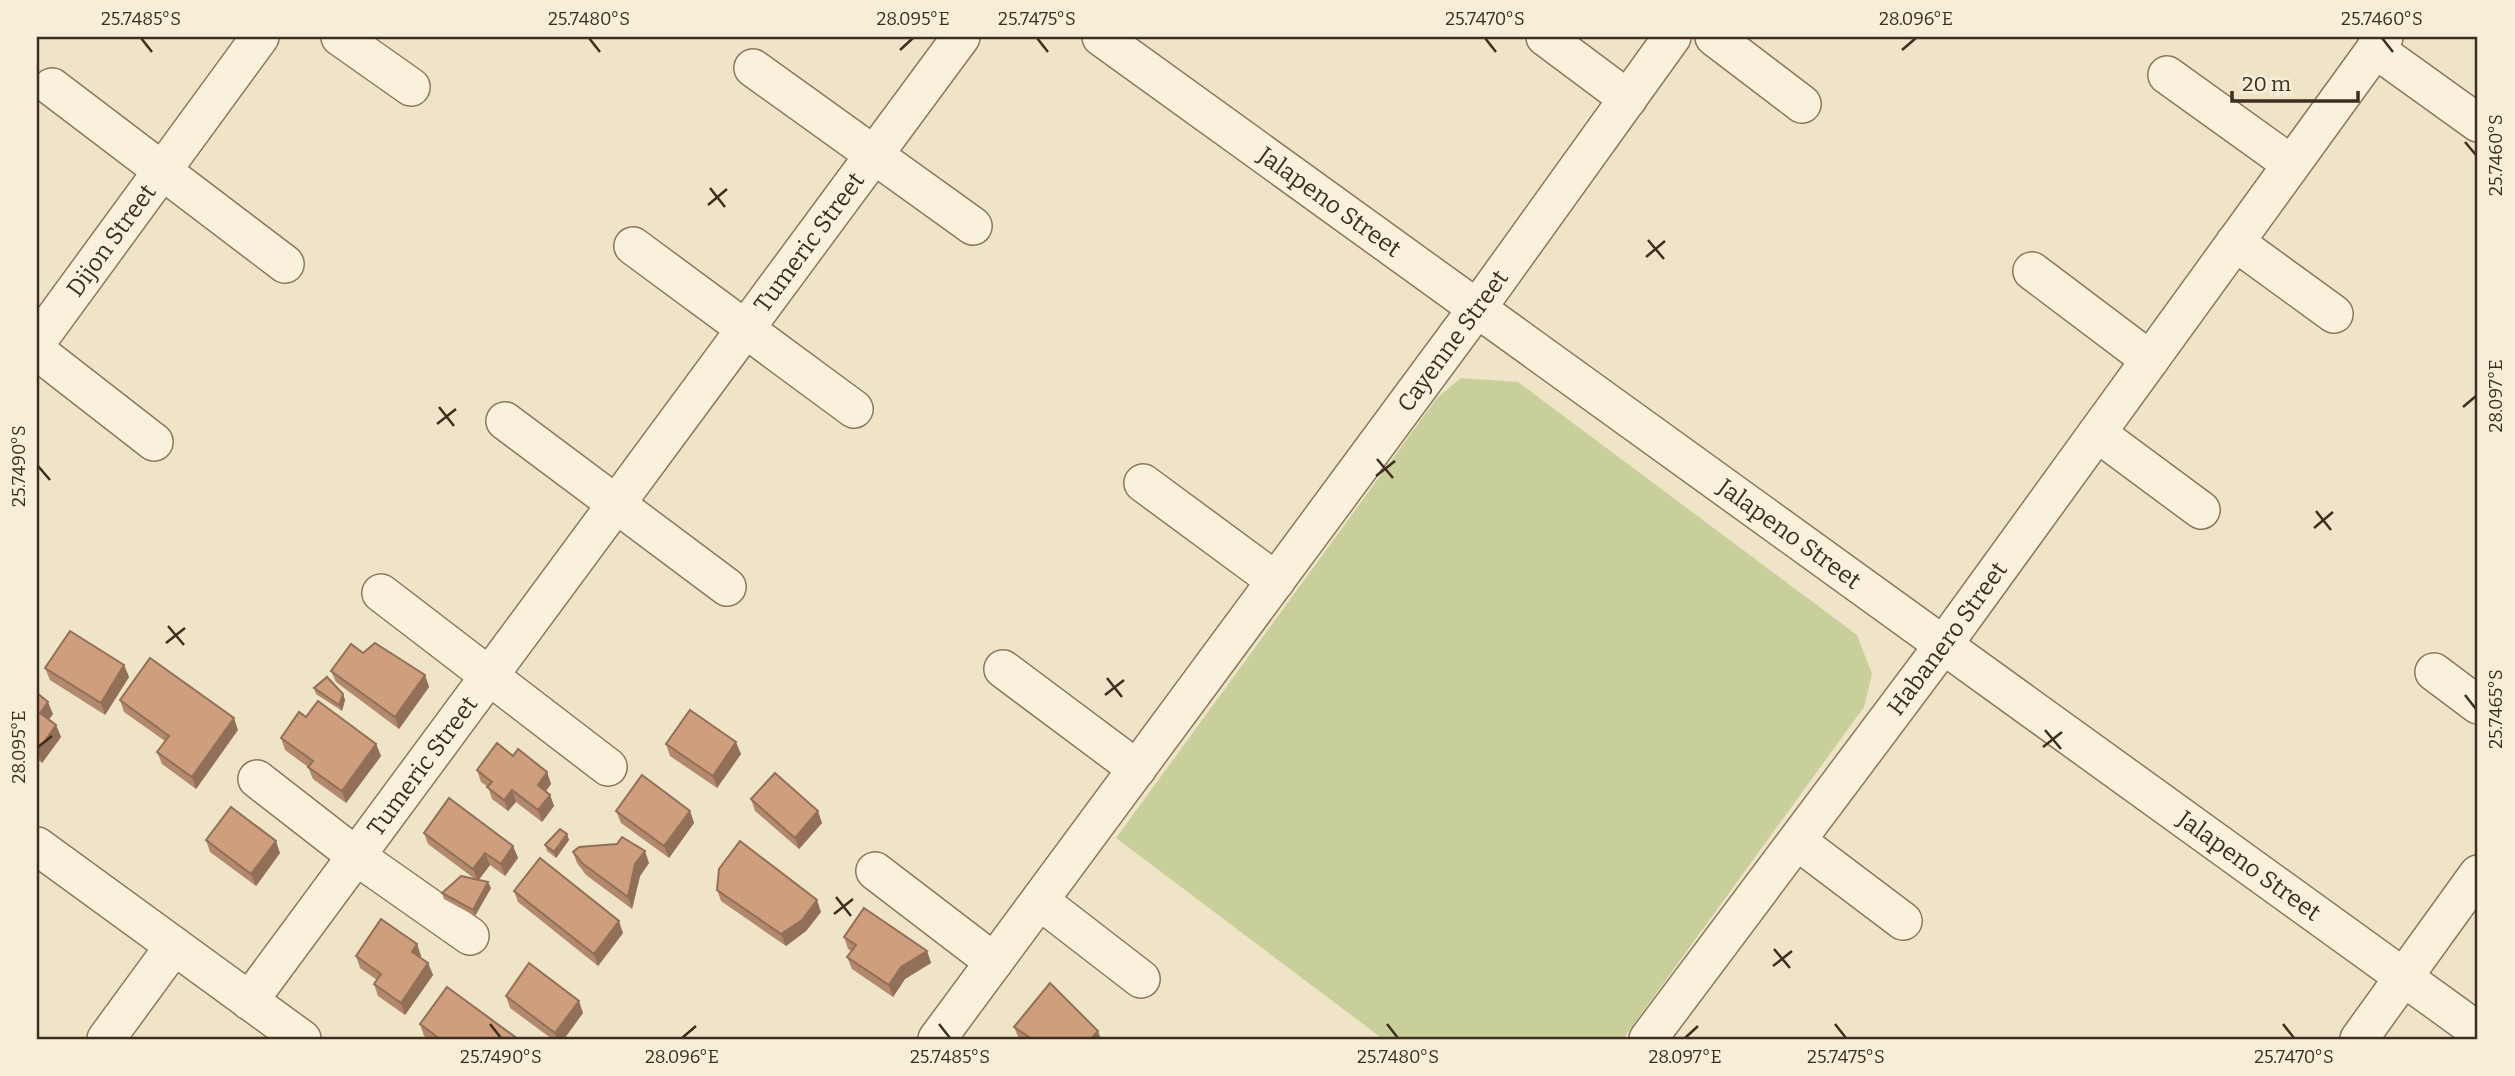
<svg xmlns="http://www.w3.org/2000/svg" width="2515" height="1076" viewBox="0 0 2515 1076" font-family="Bitter,serif">
	<rect width="100%" height="100%" fill="#f0e4c8"/>
	<polygon fill="#c9cf9b" points="1461,378 1518,382 1857,635 1872,674 1864,707 1623,1039 1383,1039 1116,838 1437,398"/>
	<g fill="none" stroke-linecap="round" stroke-linejoin="round">
		<g stroke="#8d765c" stroke-width="40">
			<g id="street">
				<polyline points="340,37 411,87"/>
				<path id="s1" d="M1101,37L2478,1031"/>
				<polyline points="1545,37 1628,99"/>
				<polyline points="1714,37 1802,104"/>
				<polyline points="2375,49 2478,123"/>
				<polyline points="753,68 973,226"/>
				<polyline points="2167,75 2291,164"/>
				<polyline points="52,87 285,264"/>
				<polyline points="2235,242 2334,314"/>
				<polyline points="633,246 854,409"/>
				<polyline points="2032,271 2150,360"/>
				<path id="s2" d="M37,342L260,37"/>
				<polyline points="37,351 154,442"/>
				<polyline points="505,421 727,587"/>
				<polyline points="2097,433 2201,510"/>
				<polyline points="1143,483 1276,581"/>
				<polyline points="381,593 608,767"/>
				<polyline points="1003,669 1137,769"/>
				<polyline points="2434,672 2478,705"/>
				<polyline points="257,779 356,856 470,936"/>
				<polyline points="1797,841 1903,921"/>
				<polyline points="37,846 302,1039"/>
				<polyline points="875,871 994,962"/>
				<polyline points="1040,901 1141,979"/>
				<path id="s3" d="M249,1001L961,37"/>
				<polyline points="106,1039 174,946"/>
				<path id="s4" d="M937,1039L1478,307L1672,37"/>
				<path id="s5" d="M1648,1039L1944,644L2384,37"/>
				<polyline points="2359,1039 2478,874"/>
			</g>
		</g>
		<use href="#street" stroke="#faf1dc" stroke-width="37"/>
	</g>
	<g fill="#b2896c">
		<polygon points="363,653 425,675 429,687 399,729 336,682 331,671"/>
		<polygon points="124,665 129,677 105,715 50,680 45,668"/>
		<polygon points="314,688 343,694 345,700 342,711 316,694"/>
		<polygon points="37,693 53,714 49,719 56,725 61,737 42,763 37,759"/>
		<polygon points="120,700 238,730 196,789 162,764 157,752 165,741 124,712"/>
		<polygon points="306,717 376,744 381,756 346,803 313,779 308,767 285,750 281,738"/>
		<polygon points="666,744 741,754 717,788 670,756"/>
		<polygon points="513,756 547,772 551,784 546,791 550,795 554,806 542,822 516,802 508,811 492,799 488,787 481,782 477,770"/>
		<polygon points="751,799 822,823 799,849 755,811"/>
		<polygon points="616,811 690,811 694,823 669,858 621,823"/>
		<polygon points="424,833 513,846 518,858 505,876 490,865 478,880 491,888 475,916 444,899 442,893 475,879 428,844"/>
		<polygon points="567,834 569,840 556,858 547,851 545,845"/>
		<polygon points="206,840 280,853 256,886 210,852"/>
		<polygon points="573,852 649,863 640,876 632,909 586,875 577,863"/>
		<polygon points="717,890 821,912 806,931 786,946 721,901"/>
		<polygon points="514,891 623,933 598,966 518,902"/>
		<polygon points="844,937 927,951 931,963 905,979 893,997 852,969 847,957 851,951 848,949"/>
		<polygon points="417,944 421,956 420,957 428,963 433,975 405,1015 378,996 374,984 377,980 360,968 356,956"/>
		<polygon points="506,996 583,1013 564,1039 552,1039 510,1008"/>
		<polygon points="420,1024 518,1039 428,1039 424,1036"/>
		<polygon points="1014,1027 1101,1039 1019,1039"/>
	</g>
	<g fill="#916f58">
		<polygon points="124,665 129,677 105,715 101,703"/>
		<polygon points="425,675 429,687 399,729 395,717"/>
		<polygon points="343,694 345,700 342,711 339,705"/>
		<polygon points="48,702 53,714 45,725 40,713"/>
		<polygon points="234,718 238,730 196,789 192,777"/>
		<polygon points="56,725 61,737 42,763 38,751"/>
		<polygon points="736,742 741,754 717,788 713,776"/>
		<polygon points="376,744 381,756 346,803 342,791"/>
		<polygon points="547,772 551,784 542,796 538,785"/>
		<polygon points="512,790 516,802 508,811 504,800"/>
		<polygon points="550,795 554,806 542,822 538,810"/>
		<polygon points="690,811 694,823 669,858 664,846"/>
		<polygon points="818,811 822,823 799,849 795,838"/>
		<polygon points="567,834 569,840 556,858 554,852"/>
		<polygon points="276,841 280,853 256,886 251,874"/>
		<polygon points="513,846 518,858 505,876 501,864"/>
		<polygon points="645,851 649,863 640,876 632,909 628,897 635,864"/>
		<polygon points="485,853 490,865 478,881 473,869"/>
		<polygon points="488,882 491,888 475,916 473,910"/>
		<polygon points="817,900 821,912 806,931 786,946 781,934"/>
		<polygon points="619,921 623,933 598,966 594,954"/>
		<polygon points="417,944 421,956 416,964 412,952"/>
		<polygon points="927,951 931,963 905,979 893,997 889,985 901,967"/>
		<polygon points="428,963 433,975 405,1015 401,1003"/>
		<polygon points="579,1001 583,1013 564,1039 557,1039 555,1033"/>
		<polygon points="1098,1031 1101,1039 1091,1039"/>
	</g>
	<g fill="#cf9f7d" stroke="#916f58" stroke-width="2">
		<polygon points="70,631 124,665 101,703 45,668"/>
		<polygon points="375,643 425,675 395,717 331,671 351,644 363,653"/>
		<polygon points="150,658 234,718 192,777 157,752 169,736 120,700"/>
		<polygon points="327,677 343,694 339,705 314,688"/>
		<polygon points="37,693 48,702 40,713 56,725 38,751 37,750"/>
		<polygon points="318,701 376,744 342,791 308,767 313,761 281,738 299,712 306,717"/>
		<polygon points="690,710 736,742 713,776 666,744"/>
		<polygon points="497,743 513,756 518,749 547,772 538,785 550,795 538,810 512,790 504,800 487,787 492,782 477,770"/>
		<polygon points="775,773 818,811 795,838 751,799"/>
		<polygon points="642,775 690,811 664,846 616,811"/>
		<polygon points="449,798 513,846 501,864 485,853 473,869 424,833"/>
		<polygon points="231,807 276,841 251,874 206,840"/>
		<polygon points="560,829 567,834 554,852 545,845"/>
		<polygon points="622,837 645,851 635,864 628,897 582,863 573,852 579,847 617,844"/>
		<polygon points="740,841 817,900 802,920 781,934 717,890 719,869"/>
		<polygon points="540,858 619,921 594,954 514,891"/>
		<polygon points="461,876 488,882 473,910 442,893"/>
		<polygon points="864,908 927,951 901,967 889,985 847,957 856,945 844,937"/>
		<polygon points="381,919 417,944 412,952 428,963 401,1003 374,984 381,974 356,956"/>
		<polygon points="529,963 579,1001 555,1033 506,996"/>
		<polygon points="1050,983 1098,1031 1091,1039 1032,1039 1014,1027"/>
		<polygon points="447,987 518,1039 440,1039 420,1024"/>
	</g>
	<path fill="none" stroke="#3d2e20" stroke-width="2.5" d="M141,38L152,52M589,38L600,52M1037,38L1048,52M1485,38L1496,52M2382,38L2393,52M900,50L913,38M1902,50L1916,38M2465,142L2476,155M710,188L725,207M708,205L727,189M1648,240L1664,259M1646,257L1665,241M439,407L454,426M2463,407L2476,396M437,424L456,409M1377,459L1393,478M38,466L50,480M1376,476L1395,461M2316,511L2331,530M2314,528L2333,512M168,626L184,645M166,643L185,628M1107,678L1122,697M1105,695L1124,680M2465,695L2476,709M2045,730L2061,749M38,747L52,736M2043,747L2062,732M836,897L851,916M834,914L853,899M1774,949L1790,968M1773,966L1792,951M490,1024L501,1038M939,1024L950,1038M1387,1024L1398,1038M1835,1024L1846,1038M2283,1024L2294,1038M682,1038L696,1026M1685,1038L1698,1026"/>
	<g text-anchor="middle" stroke-width="6" stroke-linejoin="round" paint-order="stroke">
		<g font-size="24" fill="#3d2e20" stroke="#f7eed8">
			<text dy="8" stroke="none"><textPath href="#s1" startOffset="282">Jalapeno Street</textPath></text>
			<text dy="8" stroke="none"><textPath href="#s2" startOffset="126">Dijon Street</textPath></text>
			<text dy="8" stroke="none"><textPath href="#s3" startOffset="943">Tumeric Street</textPath></text>
			<text dy="8" stroke="none"><textPath href="#s4" startOffset="868">Cayenne Street</textPath></text>
			<text dy="8" stroke="none"><textPath href="#s1" startOffset="849">Jalapeno Street</textPath></text>
			<text dy="8" stroke="none"><textPath href="#s5" startOffset="500">Habanero Street</textPath></text>
			<text dy="8" stroke="none"><textPath href="#s3" startOffset="292">Tumeric Street</textPath></text>
			<text dy="8" stroke="none"><textPath href="#s1" startOffset="1416">Jalapeno Street</textPath></text>
		</g>
	</g>
	<rect width="2515" height="1076" fill="none" stroke="#f7eed8" stroke-width="77"/>
	<path d="M2232 91v10h126v-10" fill="none" stroke="#3d2e20" stroke-width="3.5"/>
	<text x="2242" y="91" font-size="21" fill="#3d2e20" stroke="#f7eed8" stroke-width="5" paint-order="stroke">20 m</text>
	<rect x="38" y="38" width="2438" height="1000" fill="none" stroke="#3d2e20" stroke-width="2.5"/>
	<g font-size="18" text-anchor="middle" fill="#3d2e20">
		<text x="141" y="25">25.7485°S</text>
		<text x="589" y="25">25.7480°S</text>
		<text x="913" y="25">28.095°E</text>
		<text x="1037" y="25">25.7475°S</text>
		<text x="1485" y="25">25.7470°S</text>
		<text x="1916" y="25">28.096°E</text>
		<text x="2382" y="25">25.7460°S</text>
		<text transform="translate(2496 155) rotate(-90)" y="6">25.7460°S</text>
		<text transform="translate(2496 396) rotate(-90)" y="6">28.097°E</text>
		<text transform="translate(19 466) rotate(-90)" y="6">25.7490°S</text>
		<text transform="translate(2496 709) rotate(-90)" y="6">25.7465°S</text>
		<text transform="translate(19 747) rotate(-90)" y="6">28.095°E</text>
		<text x="501" y="1063">25.7490°S</text>
		<text x="682" y="1063">28.096°E</text>
		<text x="950" y="1063">25.7485°S</text>
		<text x="1398" y="1063">25.7480°S</text>
		<text x="1685" y="1063">28.097°E</text>
		<text x="1846" y="1063">25.7475°S</text>
		<text x="2294" y="1063">25.7470°S</text>
	</g>
</svg>
